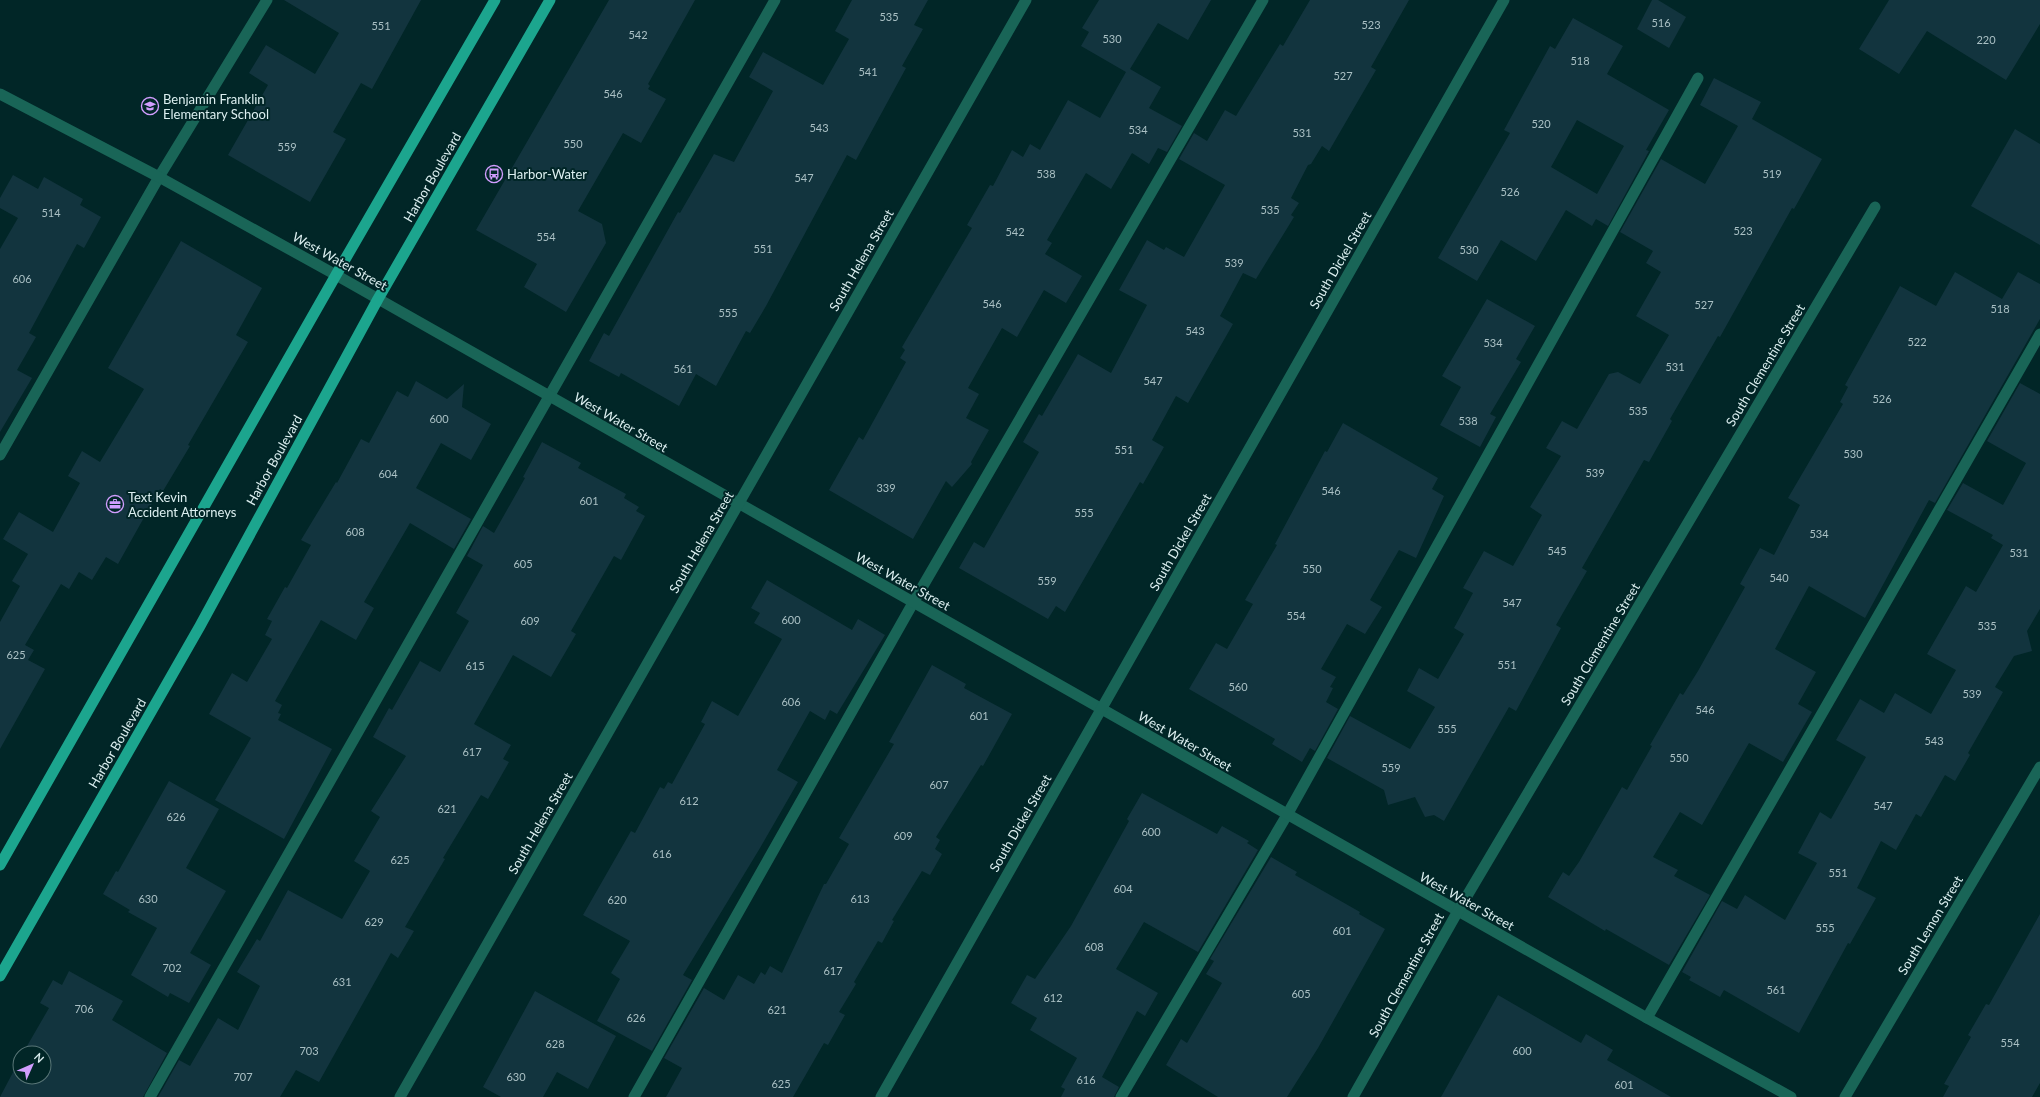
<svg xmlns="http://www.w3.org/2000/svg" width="2040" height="1097" viewBox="0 0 2040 1097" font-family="Lato,sans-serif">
	<rect width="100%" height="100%" fill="#012627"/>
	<g fill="#12343e" fill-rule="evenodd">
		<polygon points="284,0 421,0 372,89 361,83 333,132 346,139 310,202 228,155 268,85 249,73 266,45 315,74 339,33"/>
		<polygon points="609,0 695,0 648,84 650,86 648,89 666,99 641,143 623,133 578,211 602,224 606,243 566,312 524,287 537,264 476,230"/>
		<polygon points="852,0 928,0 914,25 923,29 902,66 906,68 856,160 847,155 766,306 750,333 746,331 716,386 696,374 679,406 621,373 619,377 589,361 604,333 609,336 678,212 680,213 714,154 734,162 773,91 749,77 763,52 823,85 849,39 835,31"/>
		<polygon points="1099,0 1211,0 1188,40 1158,23 1130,69 1161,87 1149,108 1182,126 1167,152 1158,148 1149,164 1132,153 1111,189 1086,173 1047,240 1052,243 1045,254 1082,276 1066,303 1044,290 1017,337 1002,328 968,388 979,394 966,418 989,430 971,462 972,464 952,487 946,481 913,539 829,490 859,437 863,440 906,362 900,358 905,350 902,347 972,228 967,225 990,185 993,186 1012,150 1023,157 1030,144 1040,150 1068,100 1100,118 1126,72 1081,46 1089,32 1082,28"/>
		<polygon points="1310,0 1409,0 1371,67 1376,70 1329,151 1322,146 1311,164 1308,165 1291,198 1299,203 1291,215 1294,217 1256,279 1243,273 1220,316 1233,324 1188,403 1176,396 1152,440 1164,447 1143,484 1140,482 1065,612 1056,606 1048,619 959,568 974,542 984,548 1039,452 1023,442 1039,414 1042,416 1078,354 1111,373 1147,305 1119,290 1147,240 1164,250 1166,247 1184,257 1225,185 1179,159 1194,133 1207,141 1225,110 1236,116 1280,44 1283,46"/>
		<polygon points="1652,0 1658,0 1686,17 1669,48 1637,29"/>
		<polygon points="1889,0 2040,0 2040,24 2006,80 1927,31 1899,74 1859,49"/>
		<path d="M1573,18L1623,46L1607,74L1669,110L1646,150L1649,151L1608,226L1596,219L1592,226L1566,210L1536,261L1501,240L1477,281L1438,258L1510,133L1504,130L1550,46L1555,49ZM1577,120L1624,146L1597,194L1551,167Z"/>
		<polygon points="1714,78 1761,102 1752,119 1822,159 1794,209 1792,208 1720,337 1718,336 1670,419 1672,421 1649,462 1644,460 1582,568 1587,571 1556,625 1561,628 1516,711 1509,707 1444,821 1434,815 1425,817 1415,797 1388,805 1384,790 1327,758 1350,716 1410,749 1435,707 1407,691 1419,668 1438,679 1464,634 1454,628 1473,593 1463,588 1484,551 1513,566 1542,515 1530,507 1561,456 1546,448 1562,421 1577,429 1609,374 1618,372 1640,384 1669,335 1636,316 1661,272 1646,263 1653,251 1620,232 1661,159 1705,184 1738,126 1700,105"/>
		<polygon points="2015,129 2040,144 2040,245 1971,206"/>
		<polygon points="13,175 38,189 44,177 83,199 80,205 101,217 84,248 77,244 29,333 36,337 17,370 32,378 0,432 0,249 18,218 0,208 0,198"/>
		<polygon points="181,241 262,288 236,335 248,342 188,445 190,446 163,491 160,489 118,564 106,557 92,580 79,572 69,589 61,584 25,645 34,650 28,660 45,669 0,749 0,622 20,586 12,581 28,554 3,539 19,512 53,532 80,483 68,476 82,451 100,462 144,389 108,368"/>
		<polygon points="1955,272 2002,299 2018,272 2040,284 2040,319 1935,503 1929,500 1865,618 1809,586 1775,649 1816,672 1798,704 1812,712 1783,762 1749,743 1702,825 1680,812 1653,857 1678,870 1674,876 1710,895 1669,965 1606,929 1605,931 1548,897 1563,872 1569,876 1579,862 1622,787 1627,790 1652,746 1650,745 1680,693 1683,695 1698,671 1745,587 1740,584 1760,548 1774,555 1800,505 1788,498 1843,404 1840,402 1848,387 1845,385 1900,286 1936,306"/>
		<polygon points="1487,299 1535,326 1516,359 1521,362 1490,414 1496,417 1480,447 1440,425 1461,387 1442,376"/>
		<polygon points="416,381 447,399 464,384 462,407 491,424 471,460 441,443 416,488 471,519 454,549 410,523 364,602 374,608 356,640 321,620 275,701 282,705 278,713 281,714 278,720 332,749 284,839 215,800 251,738 209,714 232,673 247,682 272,639 265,635 272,621 267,619 285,587 287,588 311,545 301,540 336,482 337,483 361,439 369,443 397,391 408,397"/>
		<polygon points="2020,383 2040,394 2040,609 2027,631 2032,651 2014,656 1995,687 2003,692 1968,753 1970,755 1955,781 1945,775 1921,817 1916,814 1896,850 1881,841 1857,888 1876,898 1850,944 1848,943 1799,1033 1724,990 1720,997 1689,980 1691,977 1682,972 1722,901 1737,909 1745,895 1785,920 1817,863 1798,853 1820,812 1831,819 1866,757 1836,740 1860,699 1884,713 1895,693 1931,714 1956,670 1927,654 1966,586 1976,592 2003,545 1991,538 1993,535 1947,510 1963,483 2003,505 2026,463 1987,441"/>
		<polygon points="1343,423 1438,478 1432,489 1444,496 1416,558 1399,550 1370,600 1382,607 1365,634 1347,624 1321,669 1336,677 1330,687 1333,688 1326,702 1338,709 1315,751 1310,748 1302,762 1272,744 1275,739 1189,689 1216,643 1227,649 1253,604 1245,600 1277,545 1275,544 1325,451 1327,452"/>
		<polygon points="542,442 581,463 578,468 626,494 624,498 639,507 636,511 645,516 621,560 614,556 571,631 576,634 551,677 513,655 474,724 511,745 503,759 509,762 488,799 481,795 443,858 445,859 405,927 414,931 398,958 391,953 319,1082 296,1070 280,1097 158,1097 179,1060 190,1066 218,1018 238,1030 260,986 237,972 257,939 260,941 288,890 342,919 370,871 354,861 380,817 371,811 406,756 373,737 389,708 392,710 420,661 440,672 469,621 456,613 483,565 467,556 483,526 494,533 525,478 523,477"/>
		<polygon points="767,580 852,630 858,619 885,635 837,714 830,710 825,720 810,711 777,770 798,782 760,848 683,975 692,980 652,1051 597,1021 620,979 611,973 630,941 583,915 631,831 635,833 660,787 664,789 668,782 672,784 705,724 701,722 712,701 738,716 782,639 754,623 760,613 751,608"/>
		<polygon points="932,665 966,684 964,688 1012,714 983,766 981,765 936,837 940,840 935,849 942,854 930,875 922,871 892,920 894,921 882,943 878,941 854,982 856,984 839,1012 845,1015 828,1045 824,1043 793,1097 666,1097 682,1068 664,1058 704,988 724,1000 738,975 754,984 761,972 765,975 770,966 782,973 824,884 826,884 849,844 839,838 894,744 889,742"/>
		<polygon points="169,781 219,809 186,868 226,891 190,953 211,965 189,1003 170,993 168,997 131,975 157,928 128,912 130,910 103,894 116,871 118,872"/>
		<polygon points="1142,793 1217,834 1222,826 1249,841 1247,843 1258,850 1198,952 1144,922 1116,969 1158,993 1145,1016 1137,1011 1102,1077 1119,1087 1114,1097 1061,1097 1065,1089 1061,1087 1077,1058 1030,1030 1037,1018 1011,1003 1027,975 1035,979 1071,926 1129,821 1127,819"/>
		<polygon points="1271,857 1297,872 1295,875 1360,912 1359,914 1385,929 1318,1048 1287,1097 1218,1097 1166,1065 1181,1039 1187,1043 1222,983 1206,974 1214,961 1210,959"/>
		<polygon points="2040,914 2040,1083 2032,1097 1943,1097 1949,1086 1944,1084 1971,1037 1968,1035 1986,1004 1989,1005"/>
		<polygon points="69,971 123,1001 112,1020 167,1053 143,1097 0,1097 20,1059 20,1077 44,1077 44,1053 23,1053 49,1008 40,1003 53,980 62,985"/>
		<polygon points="535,991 616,1036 588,1089 557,1072 543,1097 501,1097 483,1087"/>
		<polygon points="1498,995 1581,1043 1586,1034 1613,1050 1607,1060 1671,1097 1441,1097"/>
	</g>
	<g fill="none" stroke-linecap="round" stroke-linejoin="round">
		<g stroke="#196557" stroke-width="11">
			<polyline points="0,455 159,177 267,0"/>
			<polyline points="1647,1018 2040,334"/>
			<polyline points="150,1097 775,0"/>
			<polyline points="634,1097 913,603 1263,0"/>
			<polyline points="1121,1097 1287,815 1698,78"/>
		</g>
		<g stroke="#196557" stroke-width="11">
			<polyline points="0,94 159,177 336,275 1647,1018 1791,1097"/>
			<polyline points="400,1097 1026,0"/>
			<polyline points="881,1097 1504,0"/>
			<polyline points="1353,1097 1458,911 1875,207"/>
			<polyline points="1845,1097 2040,767"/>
		</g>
		<g stroke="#1ca58e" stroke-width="11">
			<polyline points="0,865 336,275 495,0"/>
			<polyline points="0,976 200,626 378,299 550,0"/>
		</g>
	</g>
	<defs>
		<g id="school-ring" transform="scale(0.9)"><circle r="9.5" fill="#012627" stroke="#d19dfe" stroke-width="1.5"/><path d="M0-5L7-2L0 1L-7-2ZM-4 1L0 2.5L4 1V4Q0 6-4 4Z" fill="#d19dfe"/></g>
		<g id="bus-ring" transform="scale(0.9)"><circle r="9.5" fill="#012627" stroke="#d19dfe" stroke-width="1.5"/><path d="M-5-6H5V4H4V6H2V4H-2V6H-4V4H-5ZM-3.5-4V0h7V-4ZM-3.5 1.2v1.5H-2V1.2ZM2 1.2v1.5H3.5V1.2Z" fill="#d19dfe"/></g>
		<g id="office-ring" transform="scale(0.9)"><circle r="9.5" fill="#012627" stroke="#d19dfe" stroke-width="1.5"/><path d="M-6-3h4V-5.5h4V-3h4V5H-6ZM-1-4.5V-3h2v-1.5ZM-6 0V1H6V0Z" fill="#d19dfe"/></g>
	</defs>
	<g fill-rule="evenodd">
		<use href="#school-ring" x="150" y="106"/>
		<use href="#bus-ring" x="494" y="174"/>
		<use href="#office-ring" x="115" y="504"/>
	</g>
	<g text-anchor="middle" stroke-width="4" stroke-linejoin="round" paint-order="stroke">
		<g font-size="11" fill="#aac0c4">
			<text x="889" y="21">535</text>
			<text x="1661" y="27">516</text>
			<text x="1371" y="29">523</text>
			<text x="381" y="30">551</text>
			<text x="638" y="39">542</text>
			<text x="1112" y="43">530</text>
			<text x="1986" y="44">220</text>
			<text x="1580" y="65">518</text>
			<text x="868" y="76">541</text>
			<text x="1343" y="80">527</text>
			<text x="613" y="98">546</text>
			<text x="1541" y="128">520</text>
			<text x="819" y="132">543</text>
			<text x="1138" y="134">534</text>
			<text x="1302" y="137">531</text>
			<text x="573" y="148">550</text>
			<text x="287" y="151">559</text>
			<text x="1046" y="178">538</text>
			<text x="1772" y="178">519</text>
			<text x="804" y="182">547</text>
			<text x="1510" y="196">526</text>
			<text x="1270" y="214">535</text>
			<text x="51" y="217">514</text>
			<text x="1743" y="235">523</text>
			<text x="1015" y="236">542</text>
			<text x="546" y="241">554</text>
			<text x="763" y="253">551</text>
			<text x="1469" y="254">530</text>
			<text x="1234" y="267">539</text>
			<text x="22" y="283">606</text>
			<text x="992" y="308">546</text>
			<text x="1704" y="309">527</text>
			<text x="2000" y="313">518</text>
			<text x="728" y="317">555</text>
			<text x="1195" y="335">543</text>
			<text x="1917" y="346">522</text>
			<text x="1493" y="347">534</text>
			<text x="1675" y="371">531</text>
			<text x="683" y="373">561</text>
			<text x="1153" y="385">547</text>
			<text x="1882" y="403">526</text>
			<text x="1638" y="415">535</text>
			<text x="439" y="423">600</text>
			<text x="1468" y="425">538</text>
			<text x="1124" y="454">551</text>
			<text x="1853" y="458">530</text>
			<text x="1595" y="477">539</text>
			<text x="388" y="478">604</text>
			<text x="886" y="492">339</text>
			<text x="1331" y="495">546</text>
			<text x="589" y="505">601</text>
			<text x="1084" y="517">555</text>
			<text x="355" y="536">608</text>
			<text x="1819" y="538">534</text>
			<text x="1557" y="555">545</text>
			<text x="2019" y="557">531</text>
			<text x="523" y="568">605</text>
			<text x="1312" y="573">550</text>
			<text x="1779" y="582">540</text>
			<text x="1047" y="585">559</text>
			<text x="1512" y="607">547</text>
			<text x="1296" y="620">554</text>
			<text x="791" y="624">600</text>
			<text x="530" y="625">609</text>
			<text x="1987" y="630">535</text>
			<text x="16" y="659">625</text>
			<text x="1507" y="669">551</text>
			<text x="475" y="670">615</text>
			<text x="1238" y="691">560</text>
			<text x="1972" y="698">539</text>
			<text x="791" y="706">606</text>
			<text x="1705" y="714">546</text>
			<text x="979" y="720">601</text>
			<text x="1447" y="733">555</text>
			<text x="1934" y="745">543</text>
			<text x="472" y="756">617</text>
			<text x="1679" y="762">550</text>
			<text x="1391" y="772">559</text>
			<text x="939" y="789">607</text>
			<text x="689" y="805">612</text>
			<text x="1883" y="810">547</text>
			<text x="447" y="813">621</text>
			<text x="176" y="821">626</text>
			<text x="1151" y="836">600</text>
			<text x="903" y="840">609</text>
			<text x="662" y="858">616</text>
			<text x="400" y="864">625</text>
			<text x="1838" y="877">551</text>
			<text x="1123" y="893">604</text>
			<text x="148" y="903">630</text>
			<text x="860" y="903">613</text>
			<text x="617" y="904">620</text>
			<text x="374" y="926">629</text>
			<text x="1825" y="932">555</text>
			<text x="1342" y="935">601</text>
			<text x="1094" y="951">608</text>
			<text x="172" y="972">702</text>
			<text x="833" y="975">617</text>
			<text x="342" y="986">631</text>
			<text x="1776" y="994">561</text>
			<text x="1301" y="998">605</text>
			<text x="1053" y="1002">612</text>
			<text x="84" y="1013">706</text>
			<text x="777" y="1014">621</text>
			<text x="636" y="1022">626</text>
			<text x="2010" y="1047">554</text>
			<text x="555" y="1048">628</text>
			<text x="309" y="1055">703</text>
			<text x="1522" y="1055">600</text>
			<text x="243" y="1081">707</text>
			<text x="516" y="1081">630</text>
			<text x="1086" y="1084">616</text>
			<text x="781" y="1088">625</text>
			<text x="1624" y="1089">601</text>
		</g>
		<g font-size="13" fill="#dceff0" stroke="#012627" text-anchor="start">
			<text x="163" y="104">Benjamin Franklin<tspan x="163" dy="15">Elementary School</tspan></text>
			<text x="507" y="179">Harbor-Water</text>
			<text x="128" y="502">Text Kevin<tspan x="128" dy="15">Accident Attorneys</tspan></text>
		</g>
		<g font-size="13" fill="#dceff0" stroke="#012627">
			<text transform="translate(432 177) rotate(-60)" y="5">Harbor Boulevard</text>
			<text transform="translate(861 260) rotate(-60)" y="5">South Helena Street</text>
			<text transform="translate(1340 260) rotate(-60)" y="5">South Dickel Street</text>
			<text transform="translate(340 261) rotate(29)" y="5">West Water Street</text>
			<text transform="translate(1765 365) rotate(-59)" y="5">South Clementine Street</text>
			<text transform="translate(621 422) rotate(30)" y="5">West Water Street</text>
			<text transform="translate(274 460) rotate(-61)" y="5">Harbor Boulevard</text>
			<text transform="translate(701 542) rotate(-60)" y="5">South Helena Street</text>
			<text transform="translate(1180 542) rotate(-60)" y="5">South Dickel Street</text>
			<text transform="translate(903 581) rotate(29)" y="5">West Water Street</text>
			<text transform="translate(1600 644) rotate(-59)" y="5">South Clementine Street</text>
			<text transform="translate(1185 741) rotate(30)" y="5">West Water Street</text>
			<text transform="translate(117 743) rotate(-60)" y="5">Harbor Boulevard</text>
			<text transform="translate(540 823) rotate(-60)" y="5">South Helena Street</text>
			<text transform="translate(1020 823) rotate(-60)" y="5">South Dickel Street</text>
			<text transform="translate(1467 901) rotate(29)" y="5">West Water Street</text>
			<text transform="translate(1930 925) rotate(-59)" y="5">South Lemon Street</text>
			<text transform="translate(1406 975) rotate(-61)" y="5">South Clementine Street</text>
		</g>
	</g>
	<g transform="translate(32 1065) rotate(45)"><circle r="19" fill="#012627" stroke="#597677"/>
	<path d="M0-3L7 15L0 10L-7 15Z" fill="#d19dfe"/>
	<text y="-6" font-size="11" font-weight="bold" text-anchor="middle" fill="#dceff0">N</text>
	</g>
</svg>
